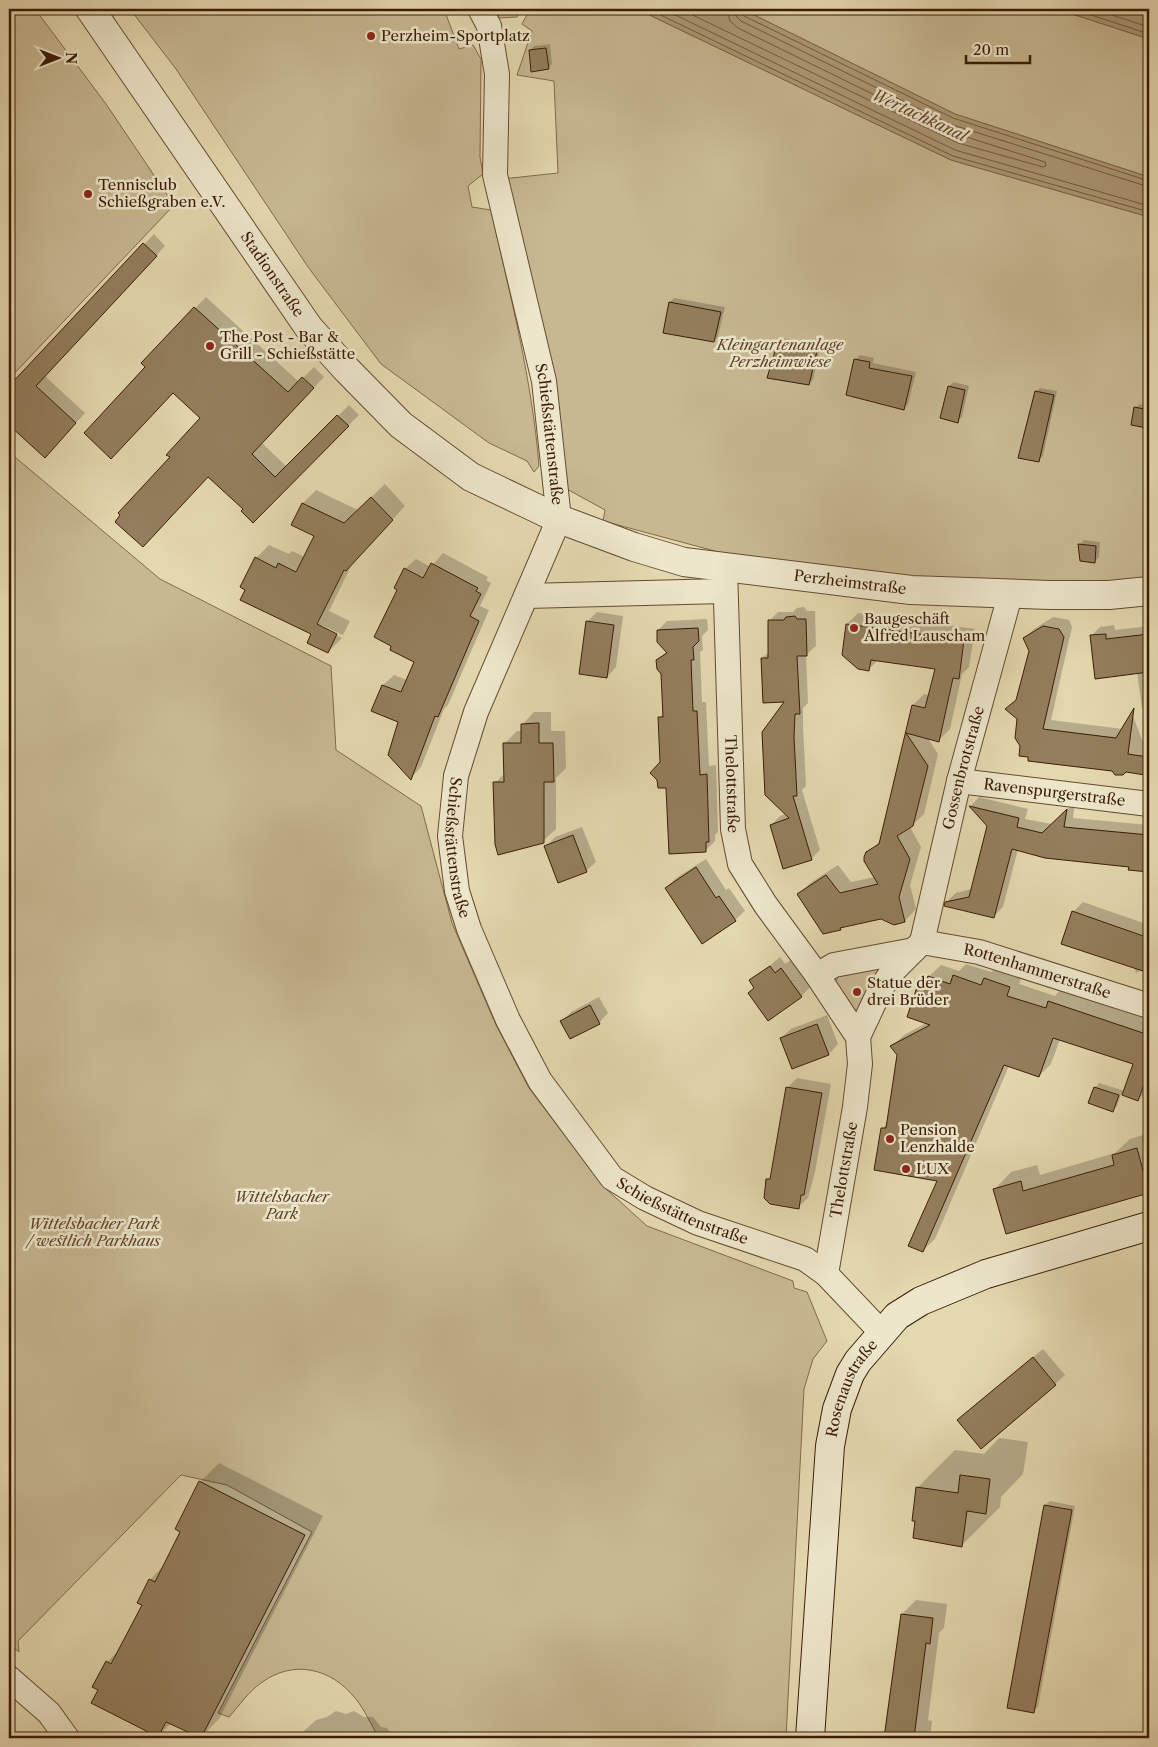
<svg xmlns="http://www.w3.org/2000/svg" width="1158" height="1747" viewBox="0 0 1158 1747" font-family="'Libre Caslon Text',serif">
	<rect width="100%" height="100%" fill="#e4d8af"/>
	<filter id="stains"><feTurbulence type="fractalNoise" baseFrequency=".004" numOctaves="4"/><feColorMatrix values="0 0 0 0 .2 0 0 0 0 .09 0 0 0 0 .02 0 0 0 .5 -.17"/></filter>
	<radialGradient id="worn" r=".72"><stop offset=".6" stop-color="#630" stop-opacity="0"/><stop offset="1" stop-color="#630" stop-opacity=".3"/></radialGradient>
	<g fill="#c7b892" stroke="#816a4b">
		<polygon points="9,9 35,9 106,104 174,205 9,379"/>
		<path d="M130,9H444L459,49L473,45L481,59L480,157L483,174L468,186L472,207L491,210C510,295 532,379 539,466L534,472L527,461L489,443L381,364L308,267L176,69Z"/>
		<polygon points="496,9 521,9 517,17 499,18"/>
		<polygon points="530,9 637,9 951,160 1149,217 1149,581 1017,586 913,579 726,554 603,521 605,510 565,488 502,179 558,173 554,81 517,75 532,31 522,24"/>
		<polygon points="742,9 1057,9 1149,39 1149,177 955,114"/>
		<path d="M9,452L160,579L331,666L336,750L421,806L452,923L496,1025L529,1088L604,1187L647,1226L793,1281L794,1288L807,1292L827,1341L813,1359L804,1389L786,1738H379C371,1725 365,1710 355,1698C331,1668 293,1659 261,1683C249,1691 239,1706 229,1717L218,1713L312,1532L227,1485L181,1475L18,1641L19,1652L9,1644Z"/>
		<polygon points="866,963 880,969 859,1011 855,1010 836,982 839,973"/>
	</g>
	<g fill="#ab9875" stroke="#7e6648">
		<polygon points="637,9 742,9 955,114 1149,177 1149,217 951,160"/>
		<polygon points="1057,9 1149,9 1149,39"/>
	</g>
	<g fill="#0003">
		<polygon points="550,44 552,64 548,68 530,50 534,46"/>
		<polygon points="154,234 165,246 45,376 85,413 45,456 9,424 9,389"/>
		<polygon points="206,297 299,382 314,367 324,377 262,443 287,467 349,405 359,415 253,521 245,509 209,475 171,457 202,418 143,363"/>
		<polygon points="674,298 725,307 718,336 714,341 670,302"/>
		<polygon points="783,338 820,347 813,380 809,384 779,342"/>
		<polygon points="860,355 874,358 873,363 916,372 908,404 904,409 847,394 856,359"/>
		<polygon points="954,382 969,386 962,417 957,421 949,386"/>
		<polygon points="1040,388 1057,391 1043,456 1038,460 1036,392"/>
		<polygon points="1140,404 1149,405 1149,427 1132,424 1135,408"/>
		<polygon points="385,484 405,506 353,562 329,611 350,621 343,635 321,625 321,628 342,638 328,652 313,634 246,589 256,558 269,545 289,554 292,551 305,557 316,535 293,524 303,503 316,490 358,510"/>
		<polygon points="1084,540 1100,542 1099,557 1095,561 1079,545"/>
		<polygon points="443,553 488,577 486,580 491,583 480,606 489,610 448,705 444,709 421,767 411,778 399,721 373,710 383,685 394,675 407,680 415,661 399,589 405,569 416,559 431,567"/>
		<polygon points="804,607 807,611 815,611 816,646 806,655 808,703 803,708 803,727 806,786 802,790 820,850 811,859 771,825 780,816 786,814 786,701 762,658 769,652 769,621 778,612 793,612 797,608"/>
		<polygon points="597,612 623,616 616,667 607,677 587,622"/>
		<polygon points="858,613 975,629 969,667 962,674 950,729 939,740 927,737 938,754 924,814 910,827 921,847 910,885 916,909 905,921 894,924 881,918 844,925 841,929 824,933 799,894 810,883 838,865 851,882 875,877 868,853 881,840 913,705 924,694 929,695 936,668 878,660 869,669 847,624"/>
		<polygon points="1053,617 1069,620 1072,627 1051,720 1123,729 1133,716 1149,758 1149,766 1142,773 1029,756 1021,746 1018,698 1030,651 1025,638 1034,629"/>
		<polygon points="707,619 708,630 702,636 703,650 700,652 702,702 706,702 709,766 716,765 718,832 715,835 715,841 705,851 667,787 661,762 659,718 664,713 662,673 657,660 667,651 658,630 667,621"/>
		<polygon points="1114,625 1115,630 1149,626 1149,707 1142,708 1137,672 1091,636 1100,627"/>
		<polygon points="534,712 551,712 551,731 565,731 566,768 556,778 556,829 543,841 495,783 505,773 505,743 517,731 522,731 522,725"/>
		<polygon points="979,797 1028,809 1025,819 1052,824 1075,802 1073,818 1149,825 1149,871 1130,869 1131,866 1018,849 1003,907 994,916 946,902 956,893 972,889 989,826 971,806"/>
		<polygon points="582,827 596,862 586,871 546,847 555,837"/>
		<polygon points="706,859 726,890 729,888 745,911 735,920 702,942 666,888 676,878"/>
		<polygon points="1083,902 1149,925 1149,966 1136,973 1134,966 1073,912"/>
		<polygon points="780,957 785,964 791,960 810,987 801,997 755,987 751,981"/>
		<polygon points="966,964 991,972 997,967 1022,975 1019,984 1055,996 1061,989 1149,1019 1149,1089 1138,1100 1121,1094 1117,1106 1113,1110 1095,1088 1099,1083 1125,1091 1134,1064 1060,1039 1051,1064 1039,1076 1009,1066 935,1239 922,1251 939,1180 883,1128 888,1122 898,1054 892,1046 904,1035 926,1023 918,987 941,965 959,971"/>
		<polygon points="599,997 608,1013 599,1023 562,1021 571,1012"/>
		<polygon points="827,1015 838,1044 829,1054 793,1068 781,1038 791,1029"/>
		<polygon points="797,1078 831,1084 815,1172 808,1198 798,1207 767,1180 772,1175 787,1088"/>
		<polygon points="1149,1133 1149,1192 1007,1232 995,1189 1011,1172 1037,1165 1040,1175 1115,1153 1130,1139"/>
		<polygon points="1043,1349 1065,1375 1055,1384 968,1411"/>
		<polygon points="999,1438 1028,1442 1023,1474 1001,1497 1000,1507 962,1545 917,1488 955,1450 984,1454"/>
		<polygon points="219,1463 323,1516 219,1719 200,1738 171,1723 158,1736 100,1690 107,1662 121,1648 143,1604 150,1580 165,1564 182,1532 200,1482"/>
		<polygon points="1050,1501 1075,1506 1038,1707 1033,1711 1045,1505"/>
		<polygon points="916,1600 947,1604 944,1628 939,1633 928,1720 932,1721 930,1738 886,1738 902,1614"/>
		<polygon points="336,1711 346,1714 354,1711 364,1717 373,1717 381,1727 387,1728 393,1738 296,1738 316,1720 327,1717"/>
	</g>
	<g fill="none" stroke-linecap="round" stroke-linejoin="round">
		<g stroke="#735a3c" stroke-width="1">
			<polyline points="648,9 953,156 1149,212"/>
			<polyline points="663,9 955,150 1149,206"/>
			<polyline points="680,9 958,143 1043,167 1046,166 1045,162 948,131 738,28 730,21 727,9"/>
			<polyline points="735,9 736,16 741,21 950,124 1149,187"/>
			<polyline points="741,9 744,16 953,118 1149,181"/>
			<polyline points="1073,9 1149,34"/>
			<polyline points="1093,9 1149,27"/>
		</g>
	</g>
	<g fill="#937e5d" stroke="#3b1c04">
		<polygon points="546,48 549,69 531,72 529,50"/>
		<polygon points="143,243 157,256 36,386 76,423 45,458 9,425 9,386"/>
		<polygon points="669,302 721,312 714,342 663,333"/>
		<polygon points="194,307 288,392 302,377 314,388 252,454 275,477 337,415 349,426 253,523 241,511 243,509 208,477 143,547 115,522 120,515 118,513 170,457 166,455 200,418 173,393 111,459 84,433 145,367 141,363"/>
		<polygon points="778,341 817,351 809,385 767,378"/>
		<polygon points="854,359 870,362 869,368 912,376 904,410 846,395"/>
		<polygon points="948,386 965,390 958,423 940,418"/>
		<polygon points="1035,391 1054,395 1039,462 1018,458"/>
		<polygon points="1134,407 1149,410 1147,428 1131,425"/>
		<polygon points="371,497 393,520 346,571 344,570 317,624 337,634 328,653 307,643 311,634 240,600 245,590 240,587 255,557 276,568 278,563 296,572 314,536 291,525 302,503 344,523"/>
		<polygon points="1078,544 1096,546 1095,563 1080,561"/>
		<polygon points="431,563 478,588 476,591 481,594 470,616 479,621 438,717 435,716 411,780 388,755 398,722 371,711 382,685 401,692 414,662 390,650 391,646 374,637 397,590 394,588 404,568 423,578"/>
		<polygon points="795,616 797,619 806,619 807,656 797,656 800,714 795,714 794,737 797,796 793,796 812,860 783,869 770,825 789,818 765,795 762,732 784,702 763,703 761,658 768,658 768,620 784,620 786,617"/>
		<polygon points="586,621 614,625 607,678 579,674"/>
		<polygon points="846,624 964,640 959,679 953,678 939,742 906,733 928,766 913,826 897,836 910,859 899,897 905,922 894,925 881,919 840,928 841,930 823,934 797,894 826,875 840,893 878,884 864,861 864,857 866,852 879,844 912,705 925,708 935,669 871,660 869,671 858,669 842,655"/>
		<polygon points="1043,626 1059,629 1064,637 1043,729 1116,738 1134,708 1128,754 1148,757 1145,775 1126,772 1123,775 1115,775 1112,771 1028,761 1028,757 1019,756 1020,746 1015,738 1017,719 1005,709 1016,700 1029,651 1023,638"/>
		<polygon points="698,628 699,641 693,647 694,660 691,660 693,711 697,711 700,775 707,774 709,842 706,842 706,852 669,854 666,788 658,788 657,780 650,773 660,762 658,717 663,717 661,674 657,669 656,660 667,653 657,642 657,630"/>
		<polygon points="1106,634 1106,639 1149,634 1149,672 1095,679 1090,635"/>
		<polygon points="539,723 539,743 553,743 554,782 544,782 544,843 498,855 495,844 493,782 504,782 503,743 521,743 521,724"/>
		<polygon points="969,806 1019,818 1017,827 1042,833 1067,809 1064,827 1149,835 1149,872 1128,870 1129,867 1045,858 1012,849 994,918 944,906 945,902 969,897 987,826"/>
		<polygon points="573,835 587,872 558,883 544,846"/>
		<polygon points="696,867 716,898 719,896 736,921 702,944 665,888"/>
		<polygon points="1072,911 1149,938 1149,952 1143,971 1061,944"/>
		<polygon points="770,966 775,973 781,968 802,997 768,1021 748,993 754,988 749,980"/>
		<polygon points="953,975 981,985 984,978 1010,987 1007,996 1046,1008 1048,1001 1143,1033 1146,1024 1149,1025 1149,1070 1138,1101 1122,1095 1133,1064 1053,1038 1039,1077 1004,1065 923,1252 908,1246 937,1181 874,1170 881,1128 886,1128 897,1055 890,1046 930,1025 907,1017 917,987 924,989 928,976 950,984"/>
		<polygon points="590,1005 600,1024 570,1039 560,1021"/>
		<polygon points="817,1024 829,1055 792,1069 780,1038"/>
		<polygon points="786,1087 822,1093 804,1195 801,1195 799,1209 770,1204 764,1198 766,1179 770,1179"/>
		<polygon points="1094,1087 1119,1095 1113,1112 1088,1103"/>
		<polygon points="1137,1148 1149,1193 1006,1234 993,1189 1021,1181 1023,1191 1114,1165 1112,1155"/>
		<polygon points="1033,1357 1056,1385 981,1449 957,1420"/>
		<polygon points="960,1475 990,1479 986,1514 967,1511 962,1547 913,1538 915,1521 912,1521 916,1487 958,1493"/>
		<polygon points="199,1481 305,1535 201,1738 166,1722 158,1737 91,1703 98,1690 92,1687 106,1661 111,1664 142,1605 137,1603 149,1579 155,1582 180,1532 175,1529"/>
		<polygon points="1044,1505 1072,1510 1034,1713 1007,1708"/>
		<polygon points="901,1614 933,1618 930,1644 926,1643 914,1738 884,1738"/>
	</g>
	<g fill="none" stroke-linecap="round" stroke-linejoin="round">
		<g stroke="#654b2f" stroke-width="26">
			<g id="minor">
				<path id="s1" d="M480,9L489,26L497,74L495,175L544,381L559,519L476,712L456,776L450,836L457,891L469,929L508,1020L540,1081L612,1178L645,1198L698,1223L805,1259L826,1274L882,1333"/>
				<path id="s2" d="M725,568L733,829L740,864L765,904L817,975L858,1037L860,1064L855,1107L826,1274"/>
				<polyline points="526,596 724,591"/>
				<path id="s3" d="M959,781L1149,804"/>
				<path id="s4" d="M922,942L959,781L1010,595"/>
				<path id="s5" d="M922,942L979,952L1149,1006"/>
				<polyline points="817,975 834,965 914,950"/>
				<polyline points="858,1037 880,990 891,973 922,942"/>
				<polyline points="9,1678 49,1713 67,1738"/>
			</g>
		</g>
		<g stroke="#654b2f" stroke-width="30">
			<g id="tertiary">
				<path id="s6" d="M90,9L309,328L347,370L401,425L471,477L559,519L634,547L684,562L911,590L1049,595H1109L1149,591"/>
			</g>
		</g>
		<g stroke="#3b1c04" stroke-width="30">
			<g id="secondary">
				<path id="s7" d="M810,1738L830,1446L837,1409L850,1374L858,1361L897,1316L921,1301L986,1274L1149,1226"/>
			</g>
		</g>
		<use href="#minor" stroke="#ede6cb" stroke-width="24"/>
		<use href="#tertiary" stroke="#ede6cb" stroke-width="28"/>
		<use href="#secondary" stroke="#ede6cb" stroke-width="28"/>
	</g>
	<g fill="#8f2418" stroke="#ede6cb" stroke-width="2">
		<circle cx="371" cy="36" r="5"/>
		<circle cx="88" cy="194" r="5"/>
		<circle cx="210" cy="346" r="5"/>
		<circle cx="854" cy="628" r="5"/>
		<circle cx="857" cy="992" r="5"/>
		<circle cx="890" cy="1139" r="5"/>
		<circle cx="906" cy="1169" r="5"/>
	</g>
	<g text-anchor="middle" stroke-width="5" stroke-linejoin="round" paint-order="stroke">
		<g font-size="15" fill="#3b1c04" stroke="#ede6cb" text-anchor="start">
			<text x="381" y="41">Perzheim-Sportplatz</text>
			<text x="98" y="190">Tennisclub<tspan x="98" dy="17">Schießgraben e.V.</tspan></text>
			<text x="220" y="342">The Post - Bar &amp;<tspan x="220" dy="17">Grill - Schießstätte</tspan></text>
			<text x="864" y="624">Baugeschäft<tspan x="864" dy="17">Alfred Lauscham</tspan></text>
			<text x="867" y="988">Statue der<tspan x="867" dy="17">drei Brüder</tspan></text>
			<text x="900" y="1135">Pension<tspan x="900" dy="17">Lenzhalde</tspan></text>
			<text x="916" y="1174">LUX</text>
		</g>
		<g font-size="15" fill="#3b1c04" stroke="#ede6cb">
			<text dy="5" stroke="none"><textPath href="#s6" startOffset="322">Stadionstraße</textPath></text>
			<text dy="5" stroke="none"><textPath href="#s1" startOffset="434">Schießstättenstraße</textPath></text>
			<text dy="5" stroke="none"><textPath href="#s6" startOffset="1005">Perzheimstraße</textPath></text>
			<text dy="5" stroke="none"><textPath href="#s4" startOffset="179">Gossenbrotstraße</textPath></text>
			<text dy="5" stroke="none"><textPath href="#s2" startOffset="216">Thelottstraße</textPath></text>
			<text dy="5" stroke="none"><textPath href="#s3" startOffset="96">Ravenspurgerstraße</textPath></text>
			<text dy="5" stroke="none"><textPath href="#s1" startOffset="869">Schießstättenstraße</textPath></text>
			<text dy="5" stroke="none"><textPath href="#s5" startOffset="119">Rottenhammerstraße</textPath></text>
			<text transform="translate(844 1170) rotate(-80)" y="5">Thelottstraße</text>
			<text dy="5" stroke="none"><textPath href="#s1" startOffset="1319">Schießstättenstraße</textPath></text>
			<text dy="5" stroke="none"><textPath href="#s7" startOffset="355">Rosenaustraße</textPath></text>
		</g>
		<g font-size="15" font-style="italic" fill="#5e4328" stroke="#ede6cb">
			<text x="780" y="350">Kleingartenanlage<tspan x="780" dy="17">Perzheimwiese</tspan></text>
			<text x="282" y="1202">Wittelsbacher<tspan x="282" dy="17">Park</tspan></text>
			<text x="94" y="1229">Wittelsbacher Park<tspan x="94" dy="17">/ westlich Parkhaus</tspan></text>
		</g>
		<g font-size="16" font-style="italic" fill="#62472c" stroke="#ede6cb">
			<text transform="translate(920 115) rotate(25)" y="6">Wertachkanal</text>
		</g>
	</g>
	<rect width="1158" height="1747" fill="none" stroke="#e4d8af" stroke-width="30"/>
	<rect x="10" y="10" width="1138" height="1727" fill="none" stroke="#3b1c04" stroke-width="2.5"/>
	<rect x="15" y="15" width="1128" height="1717" fill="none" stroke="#3b1c04"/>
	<g transform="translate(58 58) rotate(90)" stroke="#ede6cb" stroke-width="4" paint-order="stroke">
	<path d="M0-4L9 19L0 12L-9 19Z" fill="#3b1c04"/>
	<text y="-8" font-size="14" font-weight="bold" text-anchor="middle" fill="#3b1c04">N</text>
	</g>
	<path d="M966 55v8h64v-8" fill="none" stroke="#3b1c04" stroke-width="2.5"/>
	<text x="973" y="55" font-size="15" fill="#3b1c04" stroke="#ede6cb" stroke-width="4" paint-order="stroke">20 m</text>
	<rect width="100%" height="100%" filter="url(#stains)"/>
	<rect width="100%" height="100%" fill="url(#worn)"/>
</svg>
